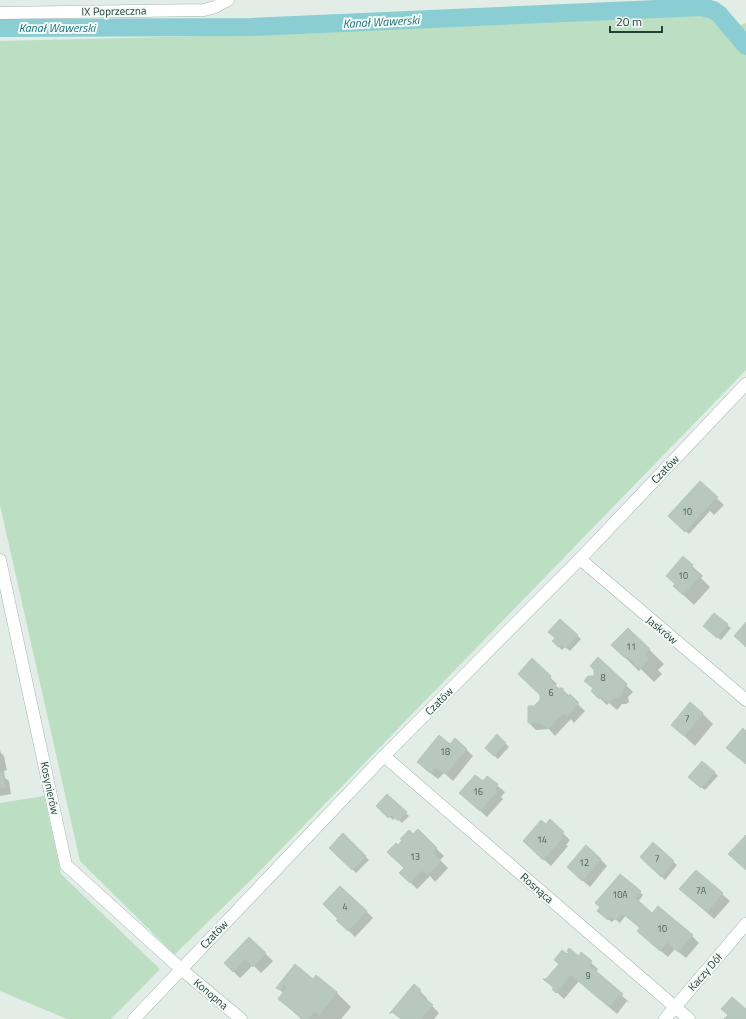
<svg xmlns="http://www.w3.org/2000/svg" width="746" height="1019" viewBox="0 0 746 1019" font-family="'Titillium Web',sans-serif">
	<rect width="100%" height="100%" fill="#e3ede8"/>
	<g fill="#bcdec2">
		<polygon points="686,0 705,0 726,10 741,25 746,23 746,370 251,880 174,955 166,946 80,861 0,505 0,41 285,34 664,13 661,1"/>
		<polygon points="44,796 61,874 160,969 111,1019 67,1019 0,991 0,803"/>
	</g>
	<g fill="#0003">
		<polygon points="700,483 724,505 714,515 710,511 689,534 669,516"/>
		<polygon points="692,566 703,576 701,578 710,587 694,605 674,586"/>
		<polygon points="714,614 731,628 721,640 707,629"/>
		<polygon points="560,620 581,639 570,651 565,647 562,650 553,641 556,638"/>
		<polygon points="628,629 664,664 658,670 662,674 654,682 641,669 639,671 612,645"/>
		<polygon points="532,660 557,684 555,686 558,689 562,689 585,711 574,723 571,719 555,736 549,729 536,730 529,723 534,707 541,700 541,695"/>
		<polygon points="595,677 626,685 633,692 628,697 629,702 626,704 622,704 617,710 609,703 607,705 592,691 594,689"/>
		<polygon points="702,713 713,724 695,746 672,725"/>
		<polygon points="497,735 509,747 498,759 489,751"/>
		<polygon points="450,746 466,749 473,756 453,781 444,773 438,779 425,769"/>
		<polygon points="0,750 1,753 4,756 7,770 4,771 5,778 9,781 11,794 0,796"/>
		<polygon points="714,772 718,776 705,790 693,780"/>
		<polygon points="487,777 505,792 501,797 503,799 487,817 468,800"/>
		<polygon points="388,795 409,816 402,823 396,817 393,820 378,806"/>
		<polygon points="550,821 570,840 566,845 568,846 551,866 531,848"/>
		<polygon points="418,831 444,856 440,860 448,868 435,882 430,876 417,889 401,873 405,868 398,846"/>
		<polygon points="343,835 369,860 356,873 330,848"/>
		<polygon points="653,844 677,865 665,880 641,857"/>
		<polygon points="600,859 607,866 590,887 575,874"/>
		<polygon points="696,871 730,901 714,919 688,896"/>
		<polygon points="640,892 643,895 638,902 652,915 692,936 699,943 686,958 675,949 668,957 645,938 641,928 626,915 620,923 615,919 612,922 601,914"/>
		<polygon points="366,911 373,918 355,937 338,920"/>
		<polygon points="249,938 273,961 261,973 253,965 240,978 225,963"/>
		<polygon points="581,954 598,969 596,972 629,1002 629,1003 627,1001 617,1014 579,981 564,999 553,989 567,955 579,957"/>
		<polygon points="295,966 313,980 316,976 337,993 351,1007 341,1019 301,1019 279,998 283,993 278,988"/>
		<polygon points="414,986 427,998 426,1000 439,1013 434,1019 401,1019 393,1011"/>
	</g>
	<g fill="none" stroke-linecap="round" stroke-linejoin="round">
		<polyline stroke="#8acdd2" stroke-width="18" points="0,28 251,27 702,7 713,10 719,14 746,46"/>
	</g>
	<g fill="#b8c8c0" stroke="#b5c7be">
		<polygon points="700,481 718,497 706,508 689,493"/>
		<polygon points="689,493 706,508 685,532 668,516"/>
		<polygon points="683,556 693,565 691,568 700,576 683,595 673,586 675,584 666,576"/>
		<polygon points="714,613 728,624 717,638 703,626"/>
		<polygon points="560,619 578,635 566,648 561,644 558,647 552,641 555,638 548,632"/>
		<polygon points="746,622 746,647 734,636"/>
		<polygon points="628,628 650,649 644,655 649,659 640,669 627,656 625,658 611,645"/>
		<polygon points="598,657 627,684 622,690 622,694 619,698 614,698 609,703 602,697 599,699 591,691 593,688 584,681 588,676 594,676 594,670 590,666"/>
		<polygon points="532,658 551,676 549,679 558,688 563,688 563,692 568,697 570,694 579,703 567,716 563,713 548,729 541,723 528,723 528,706 534,706 540,700 540,695 518,674"/>
		<polygon points="690,702 703,713 684,736 671,725"/>
		<polygon points="743,728 746,731 746,764 726,748"/>
		<polygon points="497,734 506,743 494,756 485,748"/>
		<polygon points="439,735 450,744 455,738 467,749 445,774 436,767 430,773 417,762"/>
		<polygon points="702,761 715,772 701,788 688,777"/>
		<polygon points="0,772 2,773 5,787 0,788"/>
		<polygon points="475,775 483,781 487,776 498,784 495,789 497,791 480,811 459,793"/>
		<polygon points="387,794 407,812 398,821 392,815 388,818 376,806"/>
		<polygon points="550,819 564,832 560,837 562,839 543,860 523,841 541,820 546,824"/>
		<polygon points="418,829 437,848 433,853 441,861 427,875 422,870 410,883 399,873 404,868 387,852 396,843 398,845 402,840 400,839 409,830 413,834"/>
		<polygon points="343,833 366,856 352,870 329,848"/>
		<polygon points="746,835 746,870 728,854"/>
		<polygon points="653,842 674,861 661,877 640,857"/>
		<polygon points="586,845 601,859 582,881 567,867"/>
		<polygon points="696,870 723,893 707,912 679,889"/>
		<polygon points="620,874 641,891 635,898 641,903 628,918 622,913 616,920 611,916 608,920 597,911 600,907 595,903"/>
		<polygon points="340,886 367,911 348,931 336,920 338,919 323,904"/>
		<polygon points="641,903 652,913 640,928 628,918"/>
		<polygon points="658,906 693,935 678,952 667,942 660,951 637,931"/>
		<polygon points="249,937 266,953 253,967 245,959 233,972 224,963"/>
		<polygon points="569,948 579,956 581,952 592,961 589,965 623,994 621,997 619,995 609,1007 571,975 556,993 552,989 554,988 543,979 546,979 559,964 554,960 562,950 567,954 569,952 567,951"/>
		<polygon points="295,964 313,979 316,975 337,992 319,1015 315,1011 308,1019 303,1019 278,999 287,987 284,985 280,990 276,988"/>
		<polygon points="414,984 421,990 419,993 433,1005 421,1019 401,1019 392,1012 390,1014 390,1013"/>
		<polygon points="732,997 746,1009 746,1019 724,1019 728,1015 721,1009"/>
	</g>
	<g fill="none" stroke-linecap="round" stroke-linejoin="round">
		<g stroke="#a5b5af" stroke-width="13">
			<g id="street">
				<polyline points="0,13 204,10 215,7 228,0"/>
				<polyline points="580,559 746,700"/>
				<polyline points="0,560 66,865 181,969 241,1019"/>
				<polyline points="384,756 689,1019"/>
				<polyline points="134,1019 384,756 580,559 746,384"/>
				<polyline points="665,1019 746,924"/>
			</g>
		</g>
		<use href="#street" stroke="#fff" stroke-width="12"/>
	</g>
	<g text-anchor="middle" stroke-width="4" stroke-linejoin="round" paint-order="stroke">
		<g font-size="9" fill="#486058">
			<text x="687" y="515">10</text>
			<text x="683" y="579">10</text>
			<text x="631" y="650">11</text>
			<text x="603" y="681">8</text>
			<text x="551" y="696">6</text>
			<text x="687" y="722">7</text>
			<text x="445" y="755">18</text>
			<text x="478" y="795">16</text>
			<text x="542" y="843">14</text>
			<text x="415" y="860">13</text>
			<text x="657" y="862">7</text>
			<text x="584" y="866">12</text>
			<text x="701" y="894">7A</text>
			<text x="620" y="898">10A</text>
			<text x="345" y="910">4</text>
			<text x="662" y="932">10</text>
			<text x="588" y="979">9</text>
		</g>
		<g font-size="11" fill="#223e35" stroke="#f3f9f6">
			<text transform="translate(114 11) rotate(-1)" y="4">IX Poprzeczna</text>
			<text transform="translate(665 469) rotate(-46)" y="4">Czatów</text>
			<text transform="translate(662 630) rotate(40)" y="4">Jaskrów</text>
			<text transform="translate(439 701) rotate(-45)" y="4">Czatów</text>
			<text transform="translate(50 788) rotate(78)" y="4">Kosynierów</text>
			<text transform="translate(537 888) rotate(41)" y="4">Rosnąca</text>
			<text transform="translate(214 934) rotate(-46)" y="4">Czatów</text>
			<text transform="translate(705 972) rotate(-49)" y="4">Kaczy Dół</text>
			<text transform="translate(211 994) rotate(40)" y="4">Konopna</text>
		</g>
		<g font-size="12" font-style="italic" fill="#1b737b" stroke="#f3f9f6">
			<text transform="translate(381 22) rotate(-3)" y="4">Kanał Wawerski</text>
			<text x="57" y="32">Kanał Wawerski</text>
		</g>
	</g>
	<path d="M610 26v6h52v-6" fill="none" stroke="#223e35" stroke-width="2"/>
	<text x="616" y="26" font-size="12" fill="#223e35" stroke="#f3f9f6" stroke-width="3" paint-order="stroke">20 m</text>
</svg>
